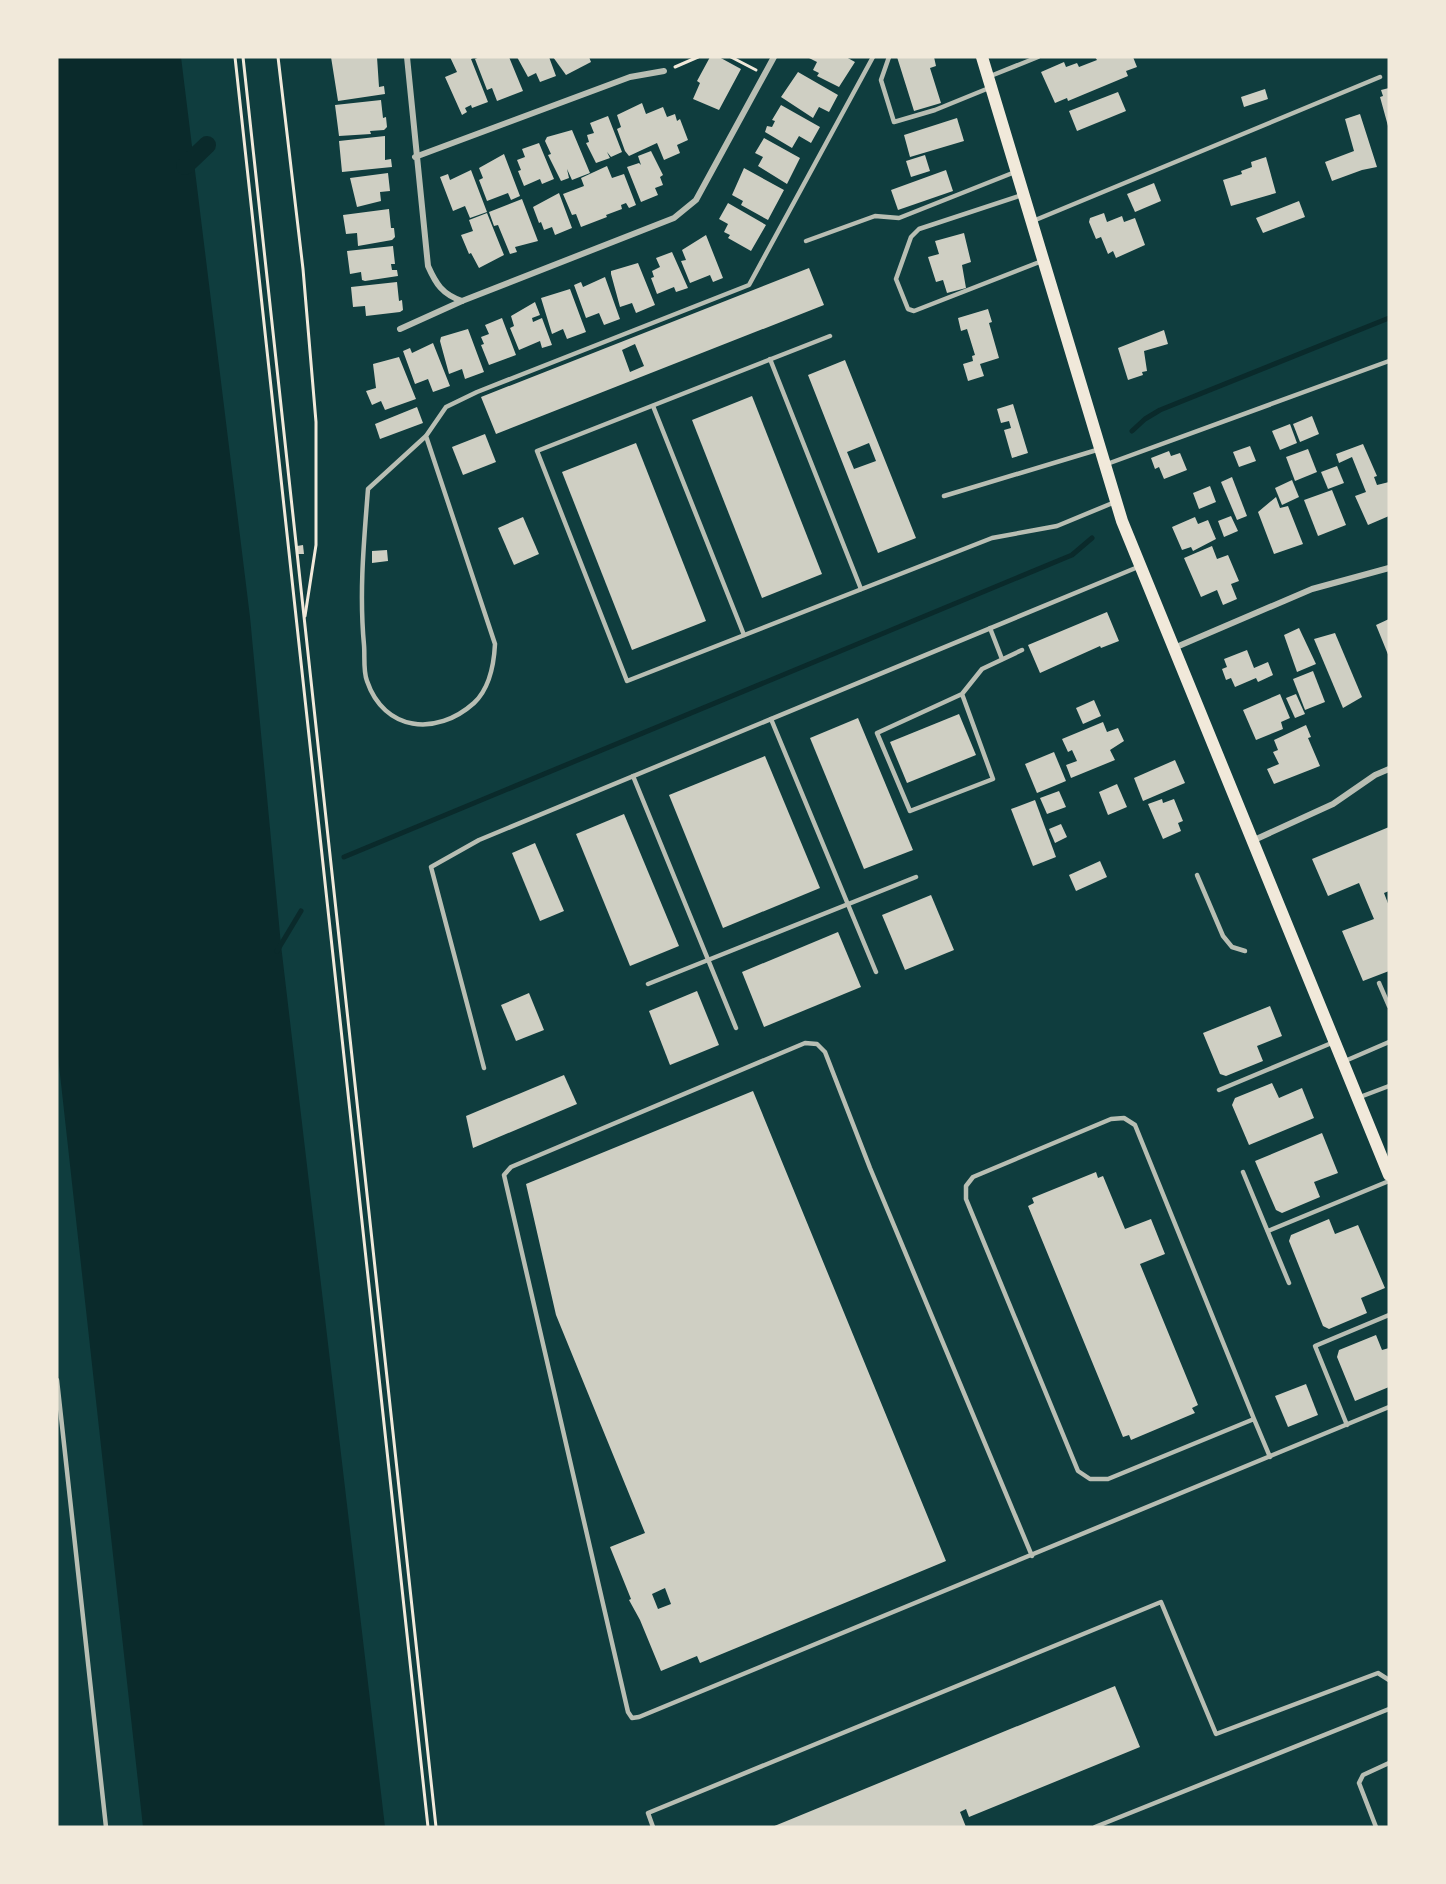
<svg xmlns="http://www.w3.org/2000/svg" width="1446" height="1884" viewBox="0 0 1446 1884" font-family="'DM Sans',sans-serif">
	<rect width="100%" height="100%" fill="#0f3d3e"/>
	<polygon fill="#0a2a2b" points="57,57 181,57 250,617 281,945 385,1827 143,1827 57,1047"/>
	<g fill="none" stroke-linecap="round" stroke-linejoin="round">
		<g stroke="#0a2a2b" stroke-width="5">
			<polyline points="1132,431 1145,419 1160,410 1389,318"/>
			<polyline points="344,857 1072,555 1092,538"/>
			<polyline points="277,951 301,911"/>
		</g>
		<polyline stroke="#0a2a2b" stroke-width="18" points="185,166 207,145"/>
	</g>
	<g fill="#cfcfc3" fill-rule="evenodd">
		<polygon points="331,57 377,57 379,87 384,86 385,94 338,101"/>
		<polygon points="450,57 475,57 471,59 488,102 472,108 471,105 465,108 467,112 462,115 445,77 457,72"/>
		<polygon points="480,57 509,57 523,91 497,101 492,88 487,90 475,59"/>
		<polygon points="517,57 549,57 556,76 540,82 536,73 528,77"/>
		<polygon points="553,57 589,57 591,62 566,75"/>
		<polygon points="710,57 719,57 741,69 719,110 693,99 700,83 697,81"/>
		<polygon points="807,57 846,57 855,62 839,87 817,76 819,73 813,70 817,62"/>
		<polygon points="897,57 934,57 936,66 930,68 941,103 914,111"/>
		<polygon points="1095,57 1133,57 1137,67 1126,71 1128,76 1068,101 1067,98 1055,103 1041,72 1064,62 1066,67 1077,63 1079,67 1097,60"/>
		<polygon points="798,72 838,95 829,112 819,107 813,118 781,97"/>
		<polygon points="1389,88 1389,126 1388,126 1380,97 1383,96 1381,90"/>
		<polygon points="1265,89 1268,99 1244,107 1241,97"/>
		<polygon points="1118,92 1126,111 1077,131 1069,111"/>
		<polygon points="381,100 383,118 386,117 387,127 384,130 370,131 371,134 339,136 335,105"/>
		<polygon points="642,103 646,114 663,107 667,117 675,114 677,121 680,119 688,140 677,145 680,153 664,160 657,143 629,156 625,151 617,129 621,127 617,115"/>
		<polygon points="781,105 820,127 811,143 799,136 792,148 765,132 767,126 772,127 775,121 772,120"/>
		<polygon points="1360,114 1377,167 1362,170 1332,181 1325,162 1354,151 1345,119"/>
		<polygon points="608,116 622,152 611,157 607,152 610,158 596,163 586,143 589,142 587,135 594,133 590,123"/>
		<polygon points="957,118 964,141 910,157 904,135"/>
		<polygon points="572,130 590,173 572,180 567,169 569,178 561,181 548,155 551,154 545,141 547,137"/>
		<polygon points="385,136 385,160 391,159 392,167 342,172 339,141"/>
		<polygon points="764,138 800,158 787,184 758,166 763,157 755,153"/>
		<polygon points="539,143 554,179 542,184 540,179 524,186 518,171 521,170 517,160 525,157 522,149"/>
		<polygon points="651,151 663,175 660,177 663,185 655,188 658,195 641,202 627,167 639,163 641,165 638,156"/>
		<polygon points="504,154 520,196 511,200 508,193 487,201 479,180 483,178 479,168"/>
		<polygon points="925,155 930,171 911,177 906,161"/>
		<polygon points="1266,157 1276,193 1231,206 1223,180 1242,174 1241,171 1252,167 1251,162"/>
		<polygon points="607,166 612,178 624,174 636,205 629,208 626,203 621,205 622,209 606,215 607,217 581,227 576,214 572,215 563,194 584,186 581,178"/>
		<polygon points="744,168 784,190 768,220 741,205 743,201 732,195"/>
		<polygon points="471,170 487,212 470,218 465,206 453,211 440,177 448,174 450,180"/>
		<polygon points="946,170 953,191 898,210 891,190"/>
		<polygon points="388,173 390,191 380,192 381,201 357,207 350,178"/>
		<polygon points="1154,183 1161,201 1135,212 1127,194"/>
		<polygon points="559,193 572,228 555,235 552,227 544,230 541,222 539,223 533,207"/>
		<polygon points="522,199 538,241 515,247 517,252 510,254 498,225 494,226 489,212"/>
		<polygon points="1299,201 1305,217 1263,233 1256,218"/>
		<polygon points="728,203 766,225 751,251 728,238 730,235 724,232 728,224 719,219"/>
		<polygon points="389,209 391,228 394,228 395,237 392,240 358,246 357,233 346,234 343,215"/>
		<polygon points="487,213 504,255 479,268 471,253 469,254 461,235 473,231 469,220"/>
		<polygon points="1104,213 1107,222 1122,216 1124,222 1135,218 1145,245 1116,258 1113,251 1108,254 1101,237 1096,239 1089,222 1090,218"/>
		<polygon points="964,233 971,262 962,265 966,288 947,293 943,280 936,282 928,257 939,254 935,241"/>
		<polygon points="706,235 723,278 713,282 710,275 690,283 681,261 686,260 682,250"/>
		<polygon points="393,246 395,264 391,264 392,270 397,270 398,276 365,281 362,280 361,272 350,274 347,251"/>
		<polygon points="672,252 688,288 676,292 674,287 657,294 651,278 654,277 652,271 660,267 656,258"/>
		<polygon points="638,263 655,305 636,313 632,303 620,307 611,274 611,271"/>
		<path d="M809,268L824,305L496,434L481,397ZM635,344L644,366L630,372L622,350Z"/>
		<polygon points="605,277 620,319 604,325 599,313 586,318 574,285 581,282 583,287"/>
		<polygon points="397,282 399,301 402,300 403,310 400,312 366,316 365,306 353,307 351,287"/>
		<polygon points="570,289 586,332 567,339 563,329 552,334 541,298"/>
		<polygon points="535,302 540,315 532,318 533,322 542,318 552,345 542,348 540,341 519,350 510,328 514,326 511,316"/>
		<polygon points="988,309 992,322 989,323 999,358 980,364 984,376 968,381 963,364 973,361 972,356 975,355 967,329 961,331 958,318"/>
		<polygon points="502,318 516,355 489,365 481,345 484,344 481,337 489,334 485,325"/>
		<polygon points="468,329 484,372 465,379 462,369 449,374 440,341 441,337"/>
		<polygon points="1164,330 1168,344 1144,351 1147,371 1142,372 1143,375 1128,380 1118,348"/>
		<polygon points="433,343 450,386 433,392 428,379 415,384 403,351 410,348 412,353"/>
		<polygon points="399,357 416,399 385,410 381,401 372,405 366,391 376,388 373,364"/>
		<path d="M845,360L916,538L878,553L808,375ZM869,443L876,461L854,469L847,452Z"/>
		<polygon points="752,396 822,574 762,598 692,420"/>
		<polygon points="1013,404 1028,453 1012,458 1004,430 1011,428 1009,421 1001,423 997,409"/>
		<polygon points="417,407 423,423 380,439 375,424"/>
		<polygon points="1312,416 1319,434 1300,442 1293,424"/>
		<polygon points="1290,424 1297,443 1280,450 1272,431"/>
		<polygon points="485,434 496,462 463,475 452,447"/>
		<polygon points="636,443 706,621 632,650 562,472"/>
		<polygon points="1363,444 1377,476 1374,477 1377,485 1389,482 1389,516 1368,525 1355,496 1366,492 1352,457 1339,463 1336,454"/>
		<polygon points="1250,446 1256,461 1239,467 1233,452"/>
		<polygon points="1308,449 1317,472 1295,481 1286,457"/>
		<polygon points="1169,451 1171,456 1180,453 1187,470 1164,479 1159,467 1155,469 1151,458"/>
		<polygon points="1337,466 1344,483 1328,489 1321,472"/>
		<polygon points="1232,477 1247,516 1237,520 1221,482"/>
		<polygon points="1292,480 1299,497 1282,505 1275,488"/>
		<polygon points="1210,486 1216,502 1199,509 1193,493"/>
		<polygon points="1332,490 1346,525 1318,536 1304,500"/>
		<polygon points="1276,497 1280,508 1288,506 1303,544 1274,554 1258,512"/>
		<polygon points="1231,516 1238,531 1224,537 1218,521"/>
		<polygon points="523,517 539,554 514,565 498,528"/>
		<polygon points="1195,517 1198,524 1208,520 1216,539 1193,551 1191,547 1182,550 1172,527"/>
		<polygon points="303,545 304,554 298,554 297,546"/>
		<polygon points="1212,546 1217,559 1228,555 1239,581 1231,584 1237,599 1223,605 1217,590 1201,597 1184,558"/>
		<polygon points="387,550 388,561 372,563 372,551"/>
		<polygon points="1107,612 1119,641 1101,648 1100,646 1040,673 1028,645"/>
		<polygon points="1389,619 1389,657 1376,625"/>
		<polygon points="1299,628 1316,664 1297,672 1284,635"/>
		<polygon points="1335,633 1362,697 1343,708 1314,639"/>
		<polygon points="1247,650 1254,668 1268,662 1273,675 1258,682 1256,678 1235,687 1231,678 1226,680 1222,669 1227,667 1224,659"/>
		<polygon points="1313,671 1325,702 1305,710 1293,679"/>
		<polygon points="1280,694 1290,718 1281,722 1283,729 1256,740 1243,710"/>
		<polygon points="1296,694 1305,714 1295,718 1286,698"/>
		<polygon points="1094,700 1101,716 1083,724 1076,708"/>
		<polygon points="959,714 976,755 907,783 890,742"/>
		<polygon points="858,718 913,850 864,869 810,738"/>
		<polygon points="1103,722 1107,732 1118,728 1124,741 1110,750 1115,760 1071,778 1066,765 1077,761 1072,750 1068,752 1062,739"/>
		<polygon points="1306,725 1311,737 1308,738 1320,766 1274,784 1267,769 1279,764 1273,752 1278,750 1274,740"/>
		<polygon points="1054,752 1066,781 1037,793 1025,764"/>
		<polygon points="765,756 820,888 723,928 669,795"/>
		<polygon points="1175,760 1185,783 1143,801 1134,778"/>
		<polygon points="1117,784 1127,807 1108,815 1099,792"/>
		<polygon points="1059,791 1066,807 1047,814 1040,798"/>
		<polygon points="1162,799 1163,803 1174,799 1183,821 1178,823 1181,831 1163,839 1148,804"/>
		<polygon points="1035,800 1056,857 1033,866 1011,809"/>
		<polygon points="624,814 679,946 630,966 576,834"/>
		<polygon points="1061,824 1067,837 1055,843 1049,829"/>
		<polygon points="1389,827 1389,891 1384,893 1389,906 1389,971 1363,981 1342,931 1374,919 1366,900 1359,883 1328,896 1312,859"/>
		<polygon points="535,843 564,911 540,921 512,853"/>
		<polygon points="1100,861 1107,877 1076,891 1069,875"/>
		<polygon points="931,895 954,950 905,970 882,915"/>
		<polygon points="838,932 861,987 764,1027 742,972"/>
		<polygon points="697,991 719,1045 670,1065 649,1011"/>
		<polygon points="529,993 544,1030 516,1041 501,1005"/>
		<polygon points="1270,1006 1282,1036 1257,1046 1263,1061 1226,1076 1220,1074 1203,1033"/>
		<polygon points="564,1075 577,1104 473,1148 466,1116"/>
		<polygon points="1272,1083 1279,1098 1302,1088 1314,1118 1249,1145 1232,1105 1235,1098"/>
		<path d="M753,1091L946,1561L700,1663L697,1656L661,1671L640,1620L629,1600L631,1599L610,1547L645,1533L556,1315L526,1184ZM665,1588L671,1604L658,1609L652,1594Z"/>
		<polygon points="1322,1133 1338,1173 1314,1182 1320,1197 1282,1213 1276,1210 1255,1161"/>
		<polygon points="1096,1172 1098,1178 1103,1176 1125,1229 1151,1219 1165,1254 1140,1264 1198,1405 1192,1408 1195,1413 1131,1440 1129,1435 1123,1437 1028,1206 1034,1203 1032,1198"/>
		<polygon points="1329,1219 1335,1234 1358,1225 1385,1288 1361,1298 1367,1313 1329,1329 1323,1326 1289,1241 1291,1235"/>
		<polygon points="1376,1335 1382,1350 1389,1348 1389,1387 1355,1401 1337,1357 1339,1350"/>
		<polygon points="1306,1384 1318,1415 1288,1427 1275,1396"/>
		<polygon points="1115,1686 1140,1747 969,1817 966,1809 960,1812 966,1827 772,1827"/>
	</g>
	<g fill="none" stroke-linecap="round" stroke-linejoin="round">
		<g stroke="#f1e9da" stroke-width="3">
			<polyline points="235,57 428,1827"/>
			<polyline points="243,57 436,1827"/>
			<polyline points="278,57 303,269 316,422 316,545 305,616"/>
			<polyline points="731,57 756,70"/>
			<polyline points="675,67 698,57"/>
		</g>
		<g stroke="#b8beb3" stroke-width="4.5">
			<polyline points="889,57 881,80 894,122 935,110 989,88"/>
			<polyline points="988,77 1038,57"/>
			<polyline points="1022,195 919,229 911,237 896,279 908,309 914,311 1042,261"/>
			<polyline points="1033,221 1380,77"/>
			<polyline points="806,241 875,216 899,218 1015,172"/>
			<polyline points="830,336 537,451 627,681 992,538 1057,526 1115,502"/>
			<polyline points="770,359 861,589"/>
			<polyline points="653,406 744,635"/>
			<path d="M426,436L495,644C494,664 489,689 474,703C436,737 384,731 367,681C363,671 365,656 364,645C359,592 364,541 368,489L426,436L446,407L477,392L749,285L873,57"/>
			<polyline points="1107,464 1389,361"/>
			<polyline points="944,496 1100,449"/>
			<polyline points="990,628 1002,659"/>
			<polyline points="962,694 993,779 910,811 877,733 962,694 982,669 1022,650"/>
			<polyline points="771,719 876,972"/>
			<polyline points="633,776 736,1028"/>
			<polyline points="1197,875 1223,936 1232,947 1245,951"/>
			<polyline points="1379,983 1389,1006"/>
			<polyline points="648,984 916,877"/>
			<polyline points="1345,1061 1389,1042"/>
			<polyline points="484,1068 431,867 479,840 1138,567"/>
			<polyline points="1219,1090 1334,1042"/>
			<polyline points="1360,1097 1389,1086"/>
			<polyline points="1243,1172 1289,1283"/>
			<polyline points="1268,1231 1389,1181"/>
			<polyline points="57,1380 106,1827"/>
			<polyline points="1254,1419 1108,1479 1090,1479 1078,1471 966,1199 966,1186 973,1177 1111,1119 1124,1118 1135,1125 1254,1419 1270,1457"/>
			<polyline points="1347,1425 1315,1346 1389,1315"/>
			<polyline points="1032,1556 870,1168 825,1052 817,1044 805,1043 511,1167 504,1175 628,1712 632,1718 639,1717 1389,1407"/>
			<polyline points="653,1827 648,1813 1161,1602 1216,1734 1378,1673 1389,1680"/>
			<polyline points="1095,1827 1389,1709"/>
			<polyline points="1376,1827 1359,1783 1363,1775 1389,1763"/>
		</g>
		<g stroke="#b8beb3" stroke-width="6">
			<path d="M407,57L428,266C436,284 442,294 462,301"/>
			<polyline points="415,157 630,77 664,71"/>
			<polyline points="400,329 462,301 674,218 696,200 774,57"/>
			<polyline points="1174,648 1312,589 1389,568"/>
			<polyline points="1252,841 1333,804 1375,775 1389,769"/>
		</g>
		<polyline stroke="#f1e9da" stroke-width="12" points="982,57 1122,521 1389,1175"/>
	</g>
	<rect width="1446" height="1884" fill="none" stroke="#f1e9da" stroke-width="117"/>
</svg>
